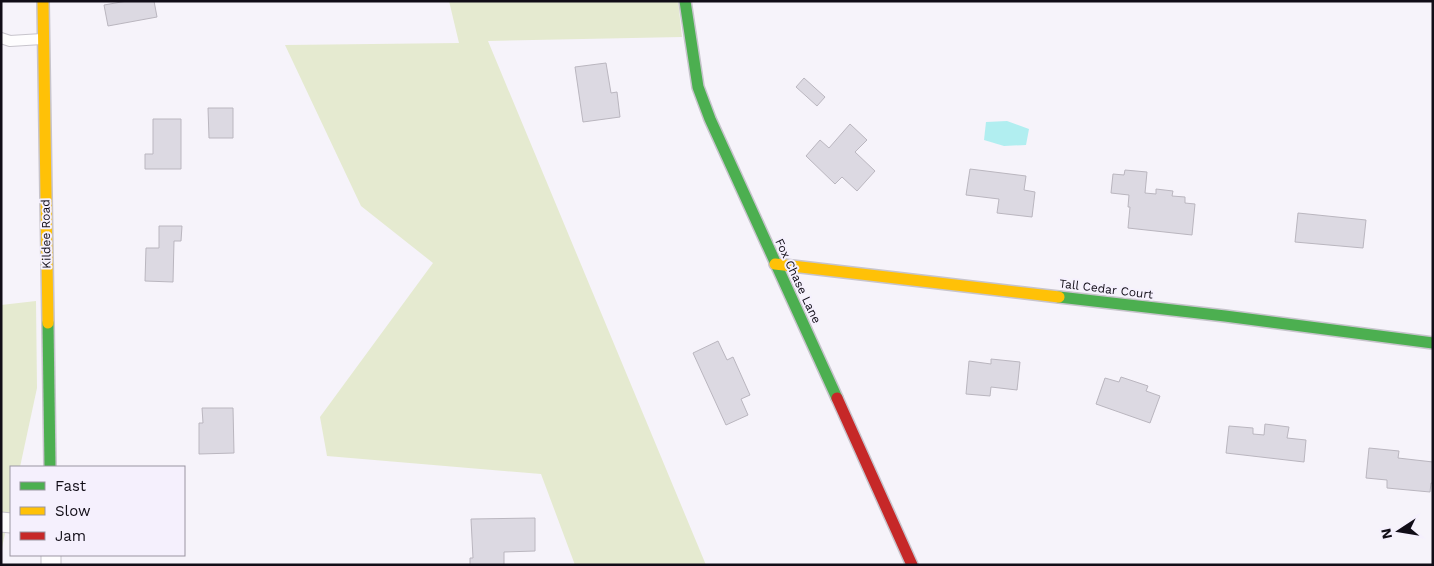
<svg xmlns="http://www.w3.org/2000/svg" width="1434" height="566" viewBox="0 0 1434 566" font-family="'Work Sans',sans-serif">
	<rect width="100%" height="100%" fill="#f6f3fa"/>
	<g fill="#e5ead0">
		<polygon points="449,1 678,1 682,37 488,41 706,565 575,565 541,474 327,456 320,417 433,263 361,206 285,45 459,43"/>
		<polygon points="36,301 37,388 20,467 11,467 11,506 1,552 1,305"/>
	</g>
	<polygon fill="#b1eef0" points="1007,121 1029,129 1026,145 1004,146 984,140 986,122"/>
	<g fill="#dcd9e2" stroke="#bab6bf">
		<polygon points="127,1 154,1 157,17 108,26 104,5"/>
		<polygon points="606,63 611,93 617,92 620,117 583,122 575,67"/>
		<polygon points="804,78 825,97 817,106 796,87"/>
		<polygon points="208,108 233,108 233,138 209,138"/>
		<polygon points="153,119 181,119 181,169 145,169 145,154 153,154"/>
		<polygon points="850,124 867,140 855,152 875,171 857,191 842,177 835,184 806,156 820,140 829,148"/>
		<polygon points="970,169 1026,176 1024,190 1035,192 1032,217 997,213 999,199 966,195"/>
		<polygon points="1125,170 1147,172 1145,193 1156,194 1156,189 1173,191 1172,196 1185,197 1185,203 1195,204 1192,235 1128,228 1130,207 1128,207 1129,195 1111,193 1113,174 1124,175"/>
		<polygon points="1298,213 1366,220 1363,248 1295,242"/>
		<polygon points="159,226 182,226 181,241 174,241 173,282 145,281 146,248 159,248"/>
		<polygon points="718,341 727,360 733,357 750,395 741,399 748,415 726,425 693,353"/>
		<polygon points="991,359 1020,362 1017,390 991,387 990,396 966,394 969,361 991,364"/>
		<polygon points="1121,377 1148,386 1146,391 1160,396 1150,423 1096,404 1105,378 1119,382"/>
		<polygon points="202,408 233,408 234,453 199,454 199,423 203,423"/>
		<polygon points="1265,424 1289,427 1287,438 1306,440 1304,462 1226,453 1229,426 1253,428 1253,434 1264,435"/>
		<polygon points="1369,448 1399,451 1398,458 1433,462 1433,483 1431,483 1430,492 1387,488 1387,480 1366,478"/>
		<polygon points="535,518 535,551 504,552 504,565 470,565 470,558 473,558 471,519"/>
	</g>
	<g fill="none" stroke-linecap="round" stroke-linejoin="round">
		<g stroke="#c7c4cc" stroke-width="12">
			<polyline id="lane" points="1,38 10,41 42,39"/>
		</g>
		<g stroke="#c7c4cc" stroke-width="21">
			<g id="street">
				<polyline points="1,522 11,523"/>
				<polyline points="51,555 51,565"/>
			</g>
		</g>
		<g stroke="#c7c4cc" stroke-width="14">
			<g id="fast">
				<polyline points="685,1 698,87 710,119 837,398"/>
				<polyline points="1059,297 1225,316 1433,343"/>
				<polyline points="48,323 50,467"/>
			</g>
		</g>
		<g stroke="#c7c4cc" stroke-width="14">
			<g id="slow">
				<polyline points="43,1 48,323"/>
				<polyline points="775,264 1059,297"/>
			</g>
		</g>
		<g stroke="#c7c4cc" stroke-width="14">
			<polyline id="jam" points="837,398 912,565"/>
		</g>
		<use href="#lane" stroke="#fefdfe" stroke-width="10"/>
		<use href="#street" stroke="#fefdfe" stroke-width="19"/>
		<use href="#fast" stroke="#4caf50" stroke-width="11"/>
		<use href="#slow" stroke="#ffc107" stroke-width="11"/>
		<use href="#jam" stroke="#c62828" stroke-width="11"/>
	</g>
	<g text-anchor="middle" stroke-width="4" stroke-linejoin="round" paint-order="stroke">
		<g font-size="12" fill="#110d17" stroke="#f5f0fd">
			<text transform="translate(46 234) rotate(-91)" y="4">Kildee Road</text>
			<text transform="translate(798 281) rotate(65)" y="4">Fox Chase Lane</text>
			<text transform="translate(1106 289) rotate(7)" y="4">Tall Cedar Court</text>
		</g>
	</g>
	<rect width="1434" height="566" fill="none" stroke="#110d17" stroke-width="5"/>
	<rect x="10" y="466" width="175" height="90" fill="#f5f0fd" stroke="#9a95a1"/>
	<rect x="20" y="482" width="25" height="8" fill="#4caf50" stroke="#9a95a1"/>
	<text x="55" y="491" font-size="15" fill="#110d17">Fast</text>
	<rect x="20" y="507" width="25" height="8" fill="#ffc107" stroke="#9a95a1"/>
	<text x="55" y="516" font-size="15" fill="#110d17">Slow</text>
	<rect x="20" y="532" width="25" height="8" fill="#c62828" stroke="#9a95a1"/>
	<text x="55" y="541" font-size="15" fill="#110d17">Jam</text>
	<g transform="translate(1399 531) rotate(258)" stroke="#f5f0fd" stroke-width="4" paint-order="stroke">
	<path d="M0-4L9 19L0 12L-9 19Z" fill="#110d17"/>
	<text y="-8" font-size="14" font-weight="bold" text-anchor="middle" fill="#110d17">N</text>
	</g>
</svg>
